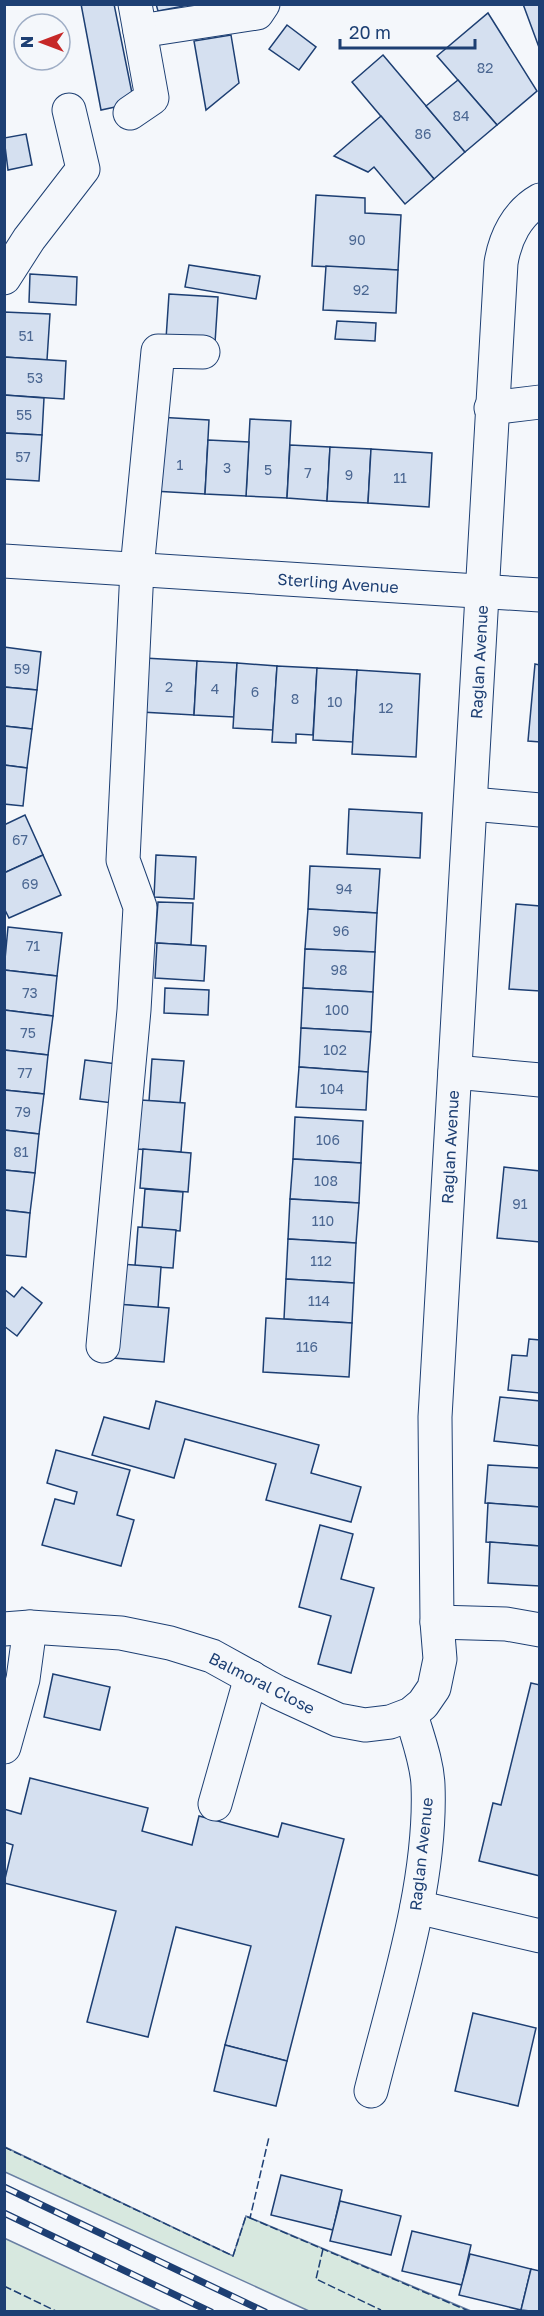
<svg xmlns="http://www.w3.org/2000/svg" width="544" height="2316" viewBox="0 0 544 2316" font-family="'Golos Text',sans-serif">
	<rect width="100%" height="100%" fill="#f4f7fb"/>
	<g fill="#d7e8df" stroke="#687fa3" stroke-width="1.5">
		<polygon points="5,2147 233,2256 246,2216 471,2311 309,2311 5,2172"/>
		<polygon points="4,2238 161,2311 5,2311"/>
	</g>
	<g fill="#d5e0f0" stroke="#1d3f73" stroke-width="1.5">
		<polygon points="81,4 114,4 134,103 101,110"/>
		<polygon points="156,4 194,4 158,11"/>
		<polygon points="523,4 540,4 540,50"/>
		<polygon points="488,13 537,91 497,125 437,56"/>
		<polygon points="287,25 316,47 299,70 269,49"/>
		<polygon points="231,35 239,83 206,110 194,41"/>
		<polygon points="383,55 465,152 434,179 352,82"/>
		<polygon points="458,80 497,125 465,152 426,106"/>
		<polygon points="381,116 434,179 405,204 374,167 368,172 334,156"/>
		<polygon points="26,134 32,165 8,170 4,138"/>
		<polygon points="316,195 365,198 365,213 401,215 398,270 312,266"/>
		<polygon points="189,265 260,276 256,299 185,287"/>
		<polygon points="326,266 398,270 396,313 323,310"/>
		<polygon points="30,274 77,277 76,305 29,302"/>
		<polygon points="169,294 218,297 215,343 166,339"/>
		<polygon points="4,312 50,314 47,360 4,357"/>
		<polygon points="337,321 376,323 375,341 335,339"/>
		<polygon points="4,357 66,361 64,399 4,395"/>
		<polygon points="4,395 44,398 42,435 4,433"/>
		<polygon points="157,417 209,420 205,494 153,491"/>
		<polygon points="250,419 291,421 287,498 246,496"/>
		<polygon points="4,433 42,435 39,481 4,479"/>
		<polygon points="208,440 249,442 246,496 205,494"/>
		<polygon points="290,445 330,447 327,501 287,498"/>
		<polygon points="330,447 371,449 368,503 327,501"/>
		<polygon points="371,449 432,453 429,507 368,503"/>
		<polygon points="4,647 41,652 37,690 4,687"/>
		<polygon points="144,658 197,661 194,715 141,712"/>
		<polygon points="197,661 237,663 234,717 194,715"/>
		<polygon points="237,663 277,666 273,730 233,728"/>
		<polygon points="535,664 540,665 540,742 528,741"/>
		<polygon points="277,666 317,668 313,735 296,734 296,743 272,742"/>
		<polygon points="317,668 357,670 353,742 313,740"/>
		<polygon points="357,670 420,674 416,757 352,754"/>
		<polygon points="4,687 37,690 32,729 4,726"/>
		<polygon points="4,726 32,729 27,768 4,765"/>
		<polygon points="4,765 27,768 23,806 4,804"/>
		<polygon points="349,809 422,813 420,858 347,854"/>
		<polygon points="25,815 43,855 4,873 4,825"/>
		<polygon points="43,855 61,895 9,918 4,908 4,873"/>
		<polygon points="156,855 196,857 194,899 154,897"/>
		<polygon points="310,866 380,869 377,913 308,909"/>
		<polygon points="158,902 193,903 191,945 155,943"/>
		<polygon points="516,904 540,906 540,991 509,989"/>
		<polygon points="308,909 377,913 375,952 305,949"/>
		<polygon points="8,927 62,933 57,976 4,970"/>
		<polygon points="157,943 206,946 204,981 155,978"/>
		<polygon points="305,949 375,952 373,992 303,988"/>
		<polygon points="4,970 57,976 53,1016 4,1010"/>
		<polygon points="165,988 209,990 208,1015 164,1013"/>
		<polygon points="303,988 373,992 371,1032 301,1028"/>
		<polygon points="4,1010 53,1016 48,1055 4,1050"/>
		<polygon points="301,1028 371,1032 368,1072 299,1067"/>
		<polygon points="4,1050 48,1055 44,1094 4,1090"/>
		<polygon points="152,1059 184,1061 180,1103 149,1101"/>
		<polygon points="85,1060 117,1064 113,1103 80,1099"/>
		<polygon points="299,1067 368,1072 366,1110 296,1107"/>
		<polygon points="4,1090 44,1094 39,1134 4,1130"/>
		<polygon points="141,1100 185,1103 181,1152 137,1149"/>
		<polygon points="295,1117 363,1121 361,1163 293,1159"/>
		<polygon points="4,1130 39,1134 35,1173 4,1170"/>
		<polygon points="143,1149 191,1153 188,1192 140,1188"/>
		<polygon points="293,1159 361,1163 359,1203 290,1199"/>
		<polygon points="504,1167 540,1171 540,1242 497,1238"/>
		<polygon points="4,1170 35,1173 30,1213 4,1210"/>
		<polygon points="145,1189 183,1192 180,1231 142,1228"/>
		<polygon points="290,1199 359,1203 356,1243 288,1239"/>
		<polygon points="4,1210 30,1213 26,1257 4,1255"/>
		<polygon points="138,1227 176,1230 173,1268 135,1266"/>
		<polygon points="288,1239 356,1243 354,1283 286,1279"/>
		<polygon points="120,1264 161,1267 158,1308 116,1304"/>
		<polygon points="286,1279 354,1283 352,1323 284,1319"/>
		<polygon points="22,1287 42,1303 17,1336 4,1326 4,1289 14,1297"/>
		<polygon points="116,1304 169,1308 164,1362 113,1358"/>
		<polygon points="266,1318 352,1323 349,1377 263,1372"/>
		<polygon points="529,1339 540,1340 540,1393 508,1390 512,1355 527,1356"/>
		<polygon points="500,1397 540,1401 540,1446 494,1441"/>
		<polygon points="156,1401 319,1445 311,1473 361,1487 351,1522 266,1500 276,1464 185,1439 174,1478 92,1455 104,1417 149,1429"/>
		<polygon points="56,1450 130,1470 117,1515 134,1520 121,1566 42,1545 55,1499 74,1504 77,1492 47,1483"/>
		<polygon points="488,1465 540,1468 540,1507 485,1503"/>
		<polygon points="488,1503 540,1507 540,1546 486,1542"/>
		<polygon points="320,1525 353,1534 341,1579 374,1588 351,1673 318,1664 331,1616 299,1607"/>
		<polygon points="490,1542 540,1546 540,1586 488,1583"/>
		<polygon points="53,1674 110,1687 100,1730 44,1717"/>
		<polygon points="531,1683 540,1685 540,1876 479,1861 493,1803 501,1805"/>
		<polygon points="30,1778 148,1808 142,1831 192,1845 199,1816 278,1837 282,1823 344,1839 287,2061 225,2045 251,1946 176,1927 148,2037 87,2022 116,1911 4,1883 13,1845 4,1842 4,1809 21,1814"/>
		<polygon points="473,2013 536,2028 518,2106 455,2091"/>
		<polygon points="225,2045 287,2061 276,2106 214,2091"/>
		<polygon points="281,2175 342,2190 333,2230 271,2215"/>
		<polygon points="340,2201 401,2216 391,2255 330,2241"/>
		<polygon points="412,2231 471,2245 462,2285 402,2271"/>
		<polygon points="470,2254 531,2269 521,2310 459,2295"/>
		<polygon points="531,2269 540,2271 540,2312 521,2310"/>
	</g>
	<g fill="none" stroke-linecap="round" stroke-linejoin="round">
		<g stroke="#1d3f73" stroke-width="35">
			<g id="minor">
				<polyline points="140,31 257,13 263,4"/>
				<polyline points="130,113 152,98 135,4"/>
				<polyline points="4,278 29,239 83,169 69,110"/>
				<polyline points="491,408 540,402"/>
				<polyline points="4,561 540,595"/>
				<polyline points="472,804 540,810"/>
				<polyline points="455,1072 540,1080"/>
				<polyline points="103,1346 134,1010 140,907 123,860 137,569 158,351 203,352"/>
				<polyline points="437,1622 506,1624 540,1630"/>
				<path d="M4,1629L30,1627L121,1633L170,1643L212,1656L277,1692L338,1720L365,1725L390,1722L411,1714L423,1704L434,1688L440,1659L437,1622L435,1417L501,263C505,238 517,213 540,200"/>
				<polyline points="4,1747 23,1679 30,1627"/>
				<polyline points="215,1804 251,1677"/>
				<polyline points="417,1907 540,1936"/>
				<path d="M371,2091C395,1995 432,1884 428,1785C427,1761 417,1736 411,1714"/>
			</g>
		</g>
		<use href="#minor" stroke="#f4f7fb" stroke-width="33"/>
		<g stroke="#1d3f73" stroke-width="7">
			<g id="rail">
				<polyline points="4,2187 265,2312"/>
				<polyline points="4,2213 211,2312"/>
			</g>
		</g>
		<use href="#rail" stroke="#f4f7fb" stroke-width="4.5" stroke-dasharray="14" stroke-linecap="butt"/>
		<g stroke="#1d3f73" stroke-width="1.5" stroke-dasharray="8 3" stroke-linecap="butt">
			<polyline points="4,2147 233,2256 246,2216 250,2218 269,2137"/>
			<polyline points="250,2218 471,2312"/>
			<polyline points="323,2249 316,2279 381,2310"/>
			<polyline points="4,2286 58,2312"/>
		</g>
	</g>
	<g text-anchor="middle" stroke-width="4.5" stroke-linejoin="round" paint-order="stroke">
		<g font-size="14" fill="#4b6792">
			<text x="485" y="73">82</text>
			<text x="461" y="121">84</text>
			<text x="423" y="139">86</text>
			<text x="357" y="245">90</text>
			<text x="361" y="295">92</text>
			<text x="26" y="341">51</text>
			<text x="35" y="383">53</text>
			<text x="24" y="420">55</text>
			<text x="23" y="462">57</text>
			<text x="180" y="470">1</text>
			<text x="227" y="473">3</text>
			<text x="268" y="475">5</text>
			<text x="308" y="478">7</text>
			<text x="349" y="480">9</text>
			<text x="400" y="483">11</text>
			<text x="22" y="674">59</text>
			<text x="169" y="692">2</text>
			<text x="215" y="694">4</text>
			<text x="255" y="697">6</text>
			<text x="295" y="704">8</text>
			<text x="335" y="707">10</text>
			<text x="386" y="713">12</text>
			<text x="20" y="845">67</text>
			<text x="30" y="889">69</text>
			<text x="344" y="894">94</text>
			<text x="341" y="936">96</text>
			<text x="33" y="951">71</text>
			<text x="339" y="975">98</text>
			<text x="30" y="998">73</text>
			<text x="337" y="1015">100</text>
			<text x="28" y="1038">75</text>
			<text x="335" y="1055">102</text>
			<text x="25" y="1078">77</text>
			<text x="332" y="1094">104</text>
			<text x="23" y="1117">79</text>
			<text x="328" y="1145">106</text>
			<text x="21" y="1157">81</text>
			<text x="326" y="1186">108</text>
			<text x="520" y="1209">91</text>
			<text x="323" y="1226">110</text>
			<text x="321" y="1266">112</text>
			<text x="319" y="1306">114</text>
			<text x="307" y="1352">116</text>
		</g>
		<g font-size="16" fill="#1d3f73" stroke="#f4f7fb">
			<text transform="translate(338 583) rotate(4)" y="6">Sterling Avenue</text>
			<text transform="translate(479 662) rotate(-87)" y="6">Raglan Avenue</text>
			<text transform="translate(450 1147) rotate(-87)" y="6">Raglan Avenue</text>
			<text transform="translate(262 1683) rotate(27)" y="6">Balmoral Close</text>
			<text transform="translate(421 1854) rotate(-84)" y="6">Raglan Avenue</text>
		</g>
	</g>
	<rect width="544" height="2316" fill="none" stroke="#1d3f73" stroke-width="12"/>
	<g transform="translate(42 42) rotate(270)"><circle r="28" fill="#f4f7fb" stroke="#9eadc5" stroke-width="1.5"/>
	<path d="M0-4.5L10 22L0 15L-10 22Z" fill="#c62828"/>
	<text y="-9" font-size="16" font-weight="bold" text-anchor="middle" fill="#1d3f73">N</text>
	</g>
	<path d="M340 39v9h135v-9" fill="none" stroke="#1d3f73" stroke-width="3"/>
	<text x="349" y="39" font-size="18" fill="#1d3f73" stroke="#f4f7fb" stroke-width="4.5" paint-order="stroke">20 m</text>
</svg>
